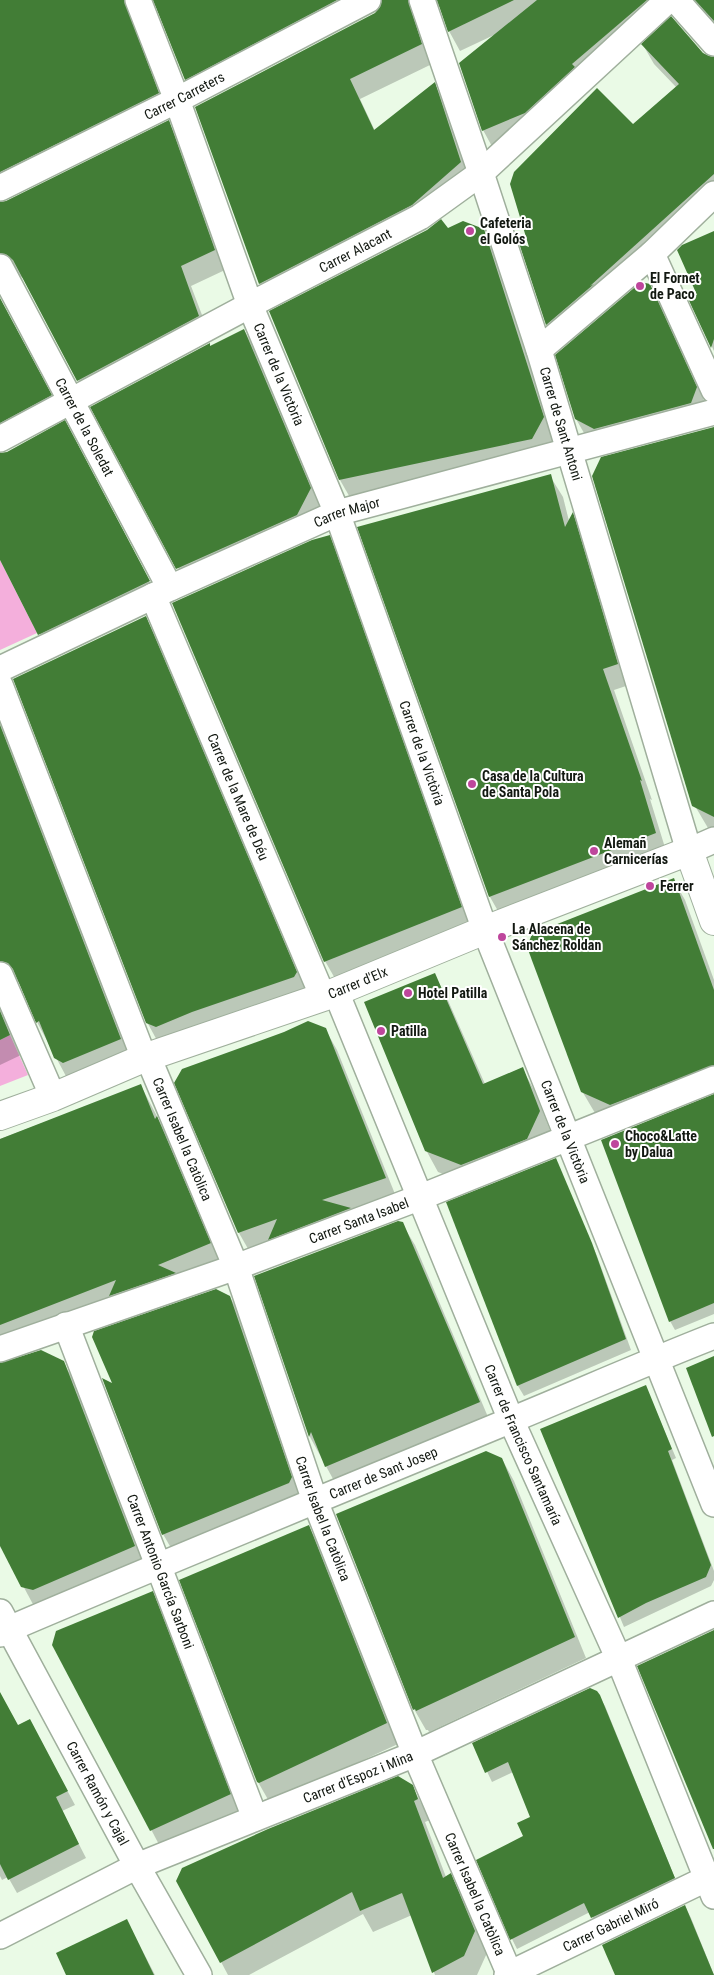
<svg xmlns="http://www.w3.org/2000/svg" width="714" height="1975" viewBox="0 0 714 1975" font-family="'Roboto Condensed',sans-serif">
	<rect width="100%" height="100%" fill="#eafae6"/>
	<g fill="#f4afdc">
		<polygon points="0,560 37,633 0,650"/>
		<polygon points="10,1035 28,1075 0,1086 0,1040"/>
	</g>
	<g fill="#0003">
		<polygon points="0,0 714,0 714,27 676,6 494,150 483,130 494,35 460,51 449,31 441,7 429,6 432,64 360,99 375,131 434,83 445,103 472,182 271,303 260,284 196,108 375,14 382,6 373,7 197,99 186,79 158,7 152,5 169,113 0,199"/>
		<polygon points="643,45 702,53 714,58 714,204 558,344 547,325 521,245 531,249 633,126 676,87 654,64"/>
		<polygon points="168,122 180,141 225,270 191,286 210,336 89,400 23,278 13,272 0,278 0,204 7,202"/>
		<polygon points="448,230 483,230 496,252 555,439 544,460 352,501 340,480"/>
		<polygon points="714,232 714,351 687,294 700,297"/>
		<polygon points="649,285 662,307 708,409 588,440 576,419"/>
		<polygon points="0,299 62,415 0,450"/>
		<polygon points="244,330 256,351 322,510 190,590 92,407"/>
		<polygon points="76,442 160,602 51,654 0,557 0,455"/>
		<polygon points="714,442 714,831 708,828 695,806"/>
		<polygon points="550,476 563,497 569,521 573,515 584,535 629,685 614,690 652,800 650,799 667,854 502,918 490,897 359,528"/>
		<polygon points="329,536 341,558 473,929 337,982 325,961"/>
		<polygon points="145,617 157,638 308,994 159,1044 147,1022"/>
		<polygon points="0,718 132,1059 67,1078 37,1022 20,983 14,980 0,986"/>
		<polygon points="673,879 685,900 714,980 714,1090 623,1126 595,1113 582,1091"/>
		<polygon points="434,975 446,996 485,1084 522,1068 534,1090 551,1133 474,1186 438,1172 426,1150"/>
		<polygon points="0,1007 21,1055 0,1065"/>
		<polygon points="325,1029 337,1050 397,1199 251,1254 239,1233 176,1083"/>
		<polygon points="141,1086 169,1139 222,1265 1,1360 0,1363 0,1139"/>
		<polygon points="714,1096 714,1314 675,1330 670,1321"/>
		<polygon points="555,1160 597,1256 631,1350 524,1396 518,1386"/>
		<polygon points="402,1224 415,1245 491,1424 338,1488 310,1437 256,1276"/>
		<polygon points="230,1297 242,1318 303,1499 175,1555 163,1534 114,1385"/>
		<polygon points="63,1362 76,1384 147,1567 35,1608 0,1543 0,1364"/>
		<polygon points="646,1387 676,1458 672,1460 714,1571 714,1580 711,1586 624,1627 542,1430"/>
		<polygon points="502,1459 514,1481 586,1658 429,1732 428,1730 426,1730 414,1709 337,1515"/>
		<polygon points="309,1527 321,1548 398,1744 270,1803 258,1782"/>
		<polygon points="152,1593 164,1614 242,1816 163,1852 53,1644"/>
		<polygon points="0,1694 17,1726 37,1734 75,1805 62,1811 86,1858 17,1893 8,1877 2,1880 0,1876"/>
		<polygon points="599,1696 605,1706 679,1888 598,1928 590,1912 517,1949 512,1939 525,1837 532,1817 513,1772 492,1782 474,1744"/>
		<polygon points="412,1786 430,1820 425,1822 446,1877 450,1875 462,1896 487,1953 477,1975 435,1975 412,1915 373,1932 363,1914 249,1975 228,1975 178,1881"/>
		<polygon points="685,1906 691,1918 714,1975 616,1975"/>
		<polygon points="127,1921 155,1975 68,1975"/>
	</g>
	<g fill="#427d36">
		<polygon points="0,0 124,0 159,93 0,172"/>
		<polygon points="153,0 337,0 185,80"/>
		<polygon points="382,0 408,0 422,44 350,79 374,130 435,82 461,162 412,205 259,284 195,107 375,13 380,7"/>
		<polygon points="437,0 514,0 448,32"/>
		<polygon points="537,0 647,0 572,64 575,67 525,113 482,131 459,63"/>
		<polygon points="695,0 714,0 714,21"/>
		<polygon points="671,16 703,53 709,56 714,57 714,174 590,286 594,284 546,325 519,243 529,247 510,184 514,172 597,88 633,124 679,84 641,44"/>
		<polygon points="169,120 215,250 181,266 199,316 77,381 13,260 7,255 0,253 0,202 6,201"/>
		<polygon points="441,219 448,228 463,221 484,229 544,417 532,439 339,480 269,311 427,230"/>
		<polygon points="714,231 714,339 711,348 685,292 697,295 677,250 682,245"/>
		<polygon points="641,282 650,284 697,387 691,403 594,429 575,419 555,355"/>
		<polygon points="0,298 52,395 0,423"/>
		<polygon points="244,329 311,488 297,515 176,569 90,407 210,343 210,346"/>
		<polygon points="65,420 150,581 38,635 0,560 0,453 7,452"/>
		<polygon points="714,427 714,817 692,806 592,476 601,457"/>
		<polygon points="551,474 565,527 573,512 618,664 603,669 642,781 640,780 656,833 489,897 357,527"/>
		<polygon points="330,535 462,907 324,962 172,603 312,540"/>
		<polygon points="146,616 297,972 294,977 192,1012 156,1027 146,1023 13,679"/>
		<polygon points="0,725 121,1039 63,1063 54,1058 39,1021 36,1023 13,969 8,963 0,961"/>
		<polygon points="674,878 714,990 714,1065 610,1105 581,1092 527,947 532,934"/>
		<polygon points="435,973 483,1084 523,1067 540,1111 527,1139 461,1165 425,1151 364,1002"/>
		<polygon points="0,1011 10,1035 0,1040"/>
		<polygon points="308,1021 326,1028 386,1178 322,1200 351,1208 268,1240 277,1219 238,1233 174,1083 182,1069 284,1032"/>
		<polygon points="141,1084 155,1119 157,1116 211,1243 158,1265 176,1273 109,1296 116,1280 0,1325 0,1139"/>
		<polygon points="714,1094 714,1303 669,1322 601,1140"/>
		<polygon points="556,1158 592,1243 626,1339 517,1386 446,1202"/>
		<polygon points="398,1221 403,1222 480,1402 325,1467 311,1432 309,1437 254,1276"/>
		<polygon points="216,1289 230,1296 292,1477 289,1483 162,1535 102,1378 112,1383 92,1337 94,1331"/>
		<polygon points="41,1350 64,1361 135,1546 33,1590 21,1587 0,1546 0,1363"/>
		<polygon points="714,1356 714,1436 712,1437 686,1368"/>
		<polygon points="646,1385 672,1449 668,1451 711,1565 706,1577 646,1603 618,1618 540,1429"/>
		<polygon points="486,1451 502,1458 575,1637 416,1711 415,1709 413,1710 336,1514"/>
		<polygon points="309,1525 387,1723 259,1783 257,1782 179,1580"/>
		<polygon points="153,1591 231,1794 150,1831 52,1645 56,1631"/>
		<polygon points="714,1630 714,1849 713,1849 637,1666"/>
		<polygon points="590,1688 597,1691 600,1695 675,1878 591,1918 584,1903 510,1940 476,1860 523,1836 517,1823 530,1817 508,1762 485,1773 472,1743"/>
		<polygon points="0,1692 18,1725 30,1719 68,1791 56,1797 79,1844 8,1880 0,1864"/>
		<polygon points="398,1776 413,1785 418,1799 414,1801 443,1878 451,1873 475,1931 464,1956 432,1973 402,1893 360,1911 352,1892 220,1963 176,1881 182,1868 268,1829"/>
		<polygon points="685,1905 714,1975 615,1975 602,1945"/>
		<polygon points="127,1919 154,1975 66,1975 56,1953"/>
	</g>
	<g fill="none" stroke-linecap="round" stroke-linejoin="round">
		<g stroke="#9faf9c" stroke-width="28">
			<g id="minor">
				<path id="s1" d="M138,0L177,100L250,305L337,513L485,930L714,1504"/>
				<path id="s2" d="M422,0L481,173L539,350L689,851L714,840"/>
				<polyline points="676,0 714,43"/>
				<path id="s3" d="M0,188L177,100L368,0"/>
				<polyline points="652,254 714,390"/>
				<path id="s4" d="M0,267L170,588"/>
				<polyline points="539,350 652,254 714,194"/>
				<path id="s5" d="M0,439L250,305L420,217L481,173L668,0"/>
				<path id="s6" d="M153,596L323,997"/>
				<path id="s7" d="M0,669L170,588L337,513L714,412"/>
				<polyline points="0,685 144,1058"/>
				<polyline points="0,975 53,1097"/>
				<path id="s8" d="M336,992L511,1420L618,1657L714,1896"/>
				<path id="s9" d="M148,1057L236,1267L315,1501L415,1754L510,1975"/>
				<path id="s10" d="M66,1325L255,1818"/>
				<path id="s11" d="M0,1349L236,1267L421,1197L714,1079"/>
				<path id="s12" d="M0,1612L137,1866L199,1975"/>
				<path id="s13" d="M0,1634L9,1629C175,1558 342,1490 509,1421C577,1393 645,1363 714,1336"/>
				<path id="s14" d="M0,1936L137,1866L415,1754L714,1614"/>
				<path id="s15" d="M507,1975L714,1875"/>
			</g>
		</g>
		<g stroke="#9faf9c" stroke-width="30">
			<g id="tertiary">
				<path id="s16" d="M0,1116L53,1097L144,1058L323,997L485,930L689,851L714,921"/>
			</g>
		</g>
		<use href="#minor" stroke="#fff" stroke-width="25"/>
		<use href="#tertiary" stroke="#fff" stroke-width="28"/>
	</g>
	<g fill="#be469c" stroke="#fff" stroke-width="2">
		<circle cx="470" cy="231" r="5"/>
		<circle cx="640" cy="286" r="5"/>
		<circle cx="472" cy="784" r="5"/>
		<circle cx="594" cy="851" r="5"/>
		<circle cx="650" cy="886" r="5"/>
		<circle cx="502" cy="937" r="5"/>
		<circle cx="408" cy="993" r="5"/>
		<circle cx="381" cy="1031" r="5"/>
		<circle cx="615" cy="1144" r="5"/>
	</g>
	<g text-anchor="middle" stroke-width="4" stroke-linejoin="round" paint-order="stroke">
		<g font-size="14" fill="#121811" stroke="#fff">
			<text dy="5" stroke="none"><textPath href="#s3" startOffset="206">Carrer Carreters</textPath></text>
			<text dy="5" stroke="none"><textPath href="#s5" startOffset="402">Carrer Alacant</textPath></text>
			<text dy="5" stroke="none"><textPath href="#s1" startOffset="400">Carrer de la Victòria</textPath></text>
			<text dy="5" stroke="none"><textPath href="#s2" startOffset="446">Carrer de Sant Antoni</textPath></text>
			<text dy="5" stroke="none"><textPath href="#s4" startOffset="181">Carrer de la Soledat</textPath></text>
			<text dy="5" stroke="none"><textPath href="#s7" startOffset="381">Carrer Major</textPath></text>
			<text dy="5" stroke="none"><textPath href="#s1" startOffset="805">Carrer de la Victòria</textPath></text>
			<text dy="5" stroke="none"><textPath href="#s6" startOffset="218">Carrer de la Mare de Déu</textPath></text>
			<text dy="5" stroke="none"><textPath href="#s16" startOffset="382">Carrer d'Elx</textPath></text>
			<text dy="5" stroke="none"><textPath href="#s1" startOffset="1210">Carrer de la Victòria</textPath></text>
			<text dy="5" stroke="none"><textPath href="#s9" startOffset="89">Carrer Isabel la Catòlica</textPath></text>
			<text dy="5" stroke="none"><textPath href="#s11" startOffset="381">Carrer Santa Isabel</textPath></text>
			<text dy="5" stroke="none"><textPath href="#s8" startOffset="490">Carrer de Francisco Santamaría</textPath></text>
			<text dy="5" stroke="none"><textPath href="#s13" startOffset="416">Carrer de Sant Josep</textPath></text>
			<text dy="5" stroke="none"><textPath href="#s9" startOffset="494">Carrer Isabel la Catòlica</textPath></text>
			<text dy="5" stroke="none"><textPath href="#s10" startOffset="264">Carrer Antonio García Sarboni</textPath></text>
			<text dy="5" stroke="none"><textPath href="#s14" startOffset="392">Carrer d'Espoz i Mina</textPath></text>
			<text dy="5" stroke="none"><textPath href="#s12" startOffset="206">Carrer Ramón y Cajal</textPath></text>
			<text dy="5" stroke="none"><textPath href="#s9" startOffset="899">Carrer Isabel la Catòlica</textPath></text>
			<text dy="5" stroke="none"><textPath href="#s15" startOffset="115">Carrer Gabriel Miró</textPath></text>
		</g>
		<g font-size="14" font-weight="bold" fill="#121811" stroke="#fff" text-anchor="start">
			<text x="480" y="228">Cafeteria<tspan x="480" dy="16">el Golós</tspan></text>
			<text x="650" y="283">El Fornet<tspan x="650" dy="16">de Paco</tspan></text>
			<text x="482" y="781">Casa de la Cultura<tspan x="482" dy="16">de Santa Pola</tspan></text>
			<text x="604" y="848">Alemañ<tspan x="604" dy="16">Carnicerías</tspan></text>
			<text x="660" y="891">Ferrer</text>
			<text x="512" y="934">La Alacena de<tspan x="512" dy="16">Sánchez Roldan</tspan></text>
			<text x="418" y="998">Hotel Patilla</text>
			<text x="391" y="1036">Patilla</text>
			<text x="625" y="1141">Choco&amp;Latte<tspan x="625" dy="16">by Dalua</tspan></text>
		</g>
	</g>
</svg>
